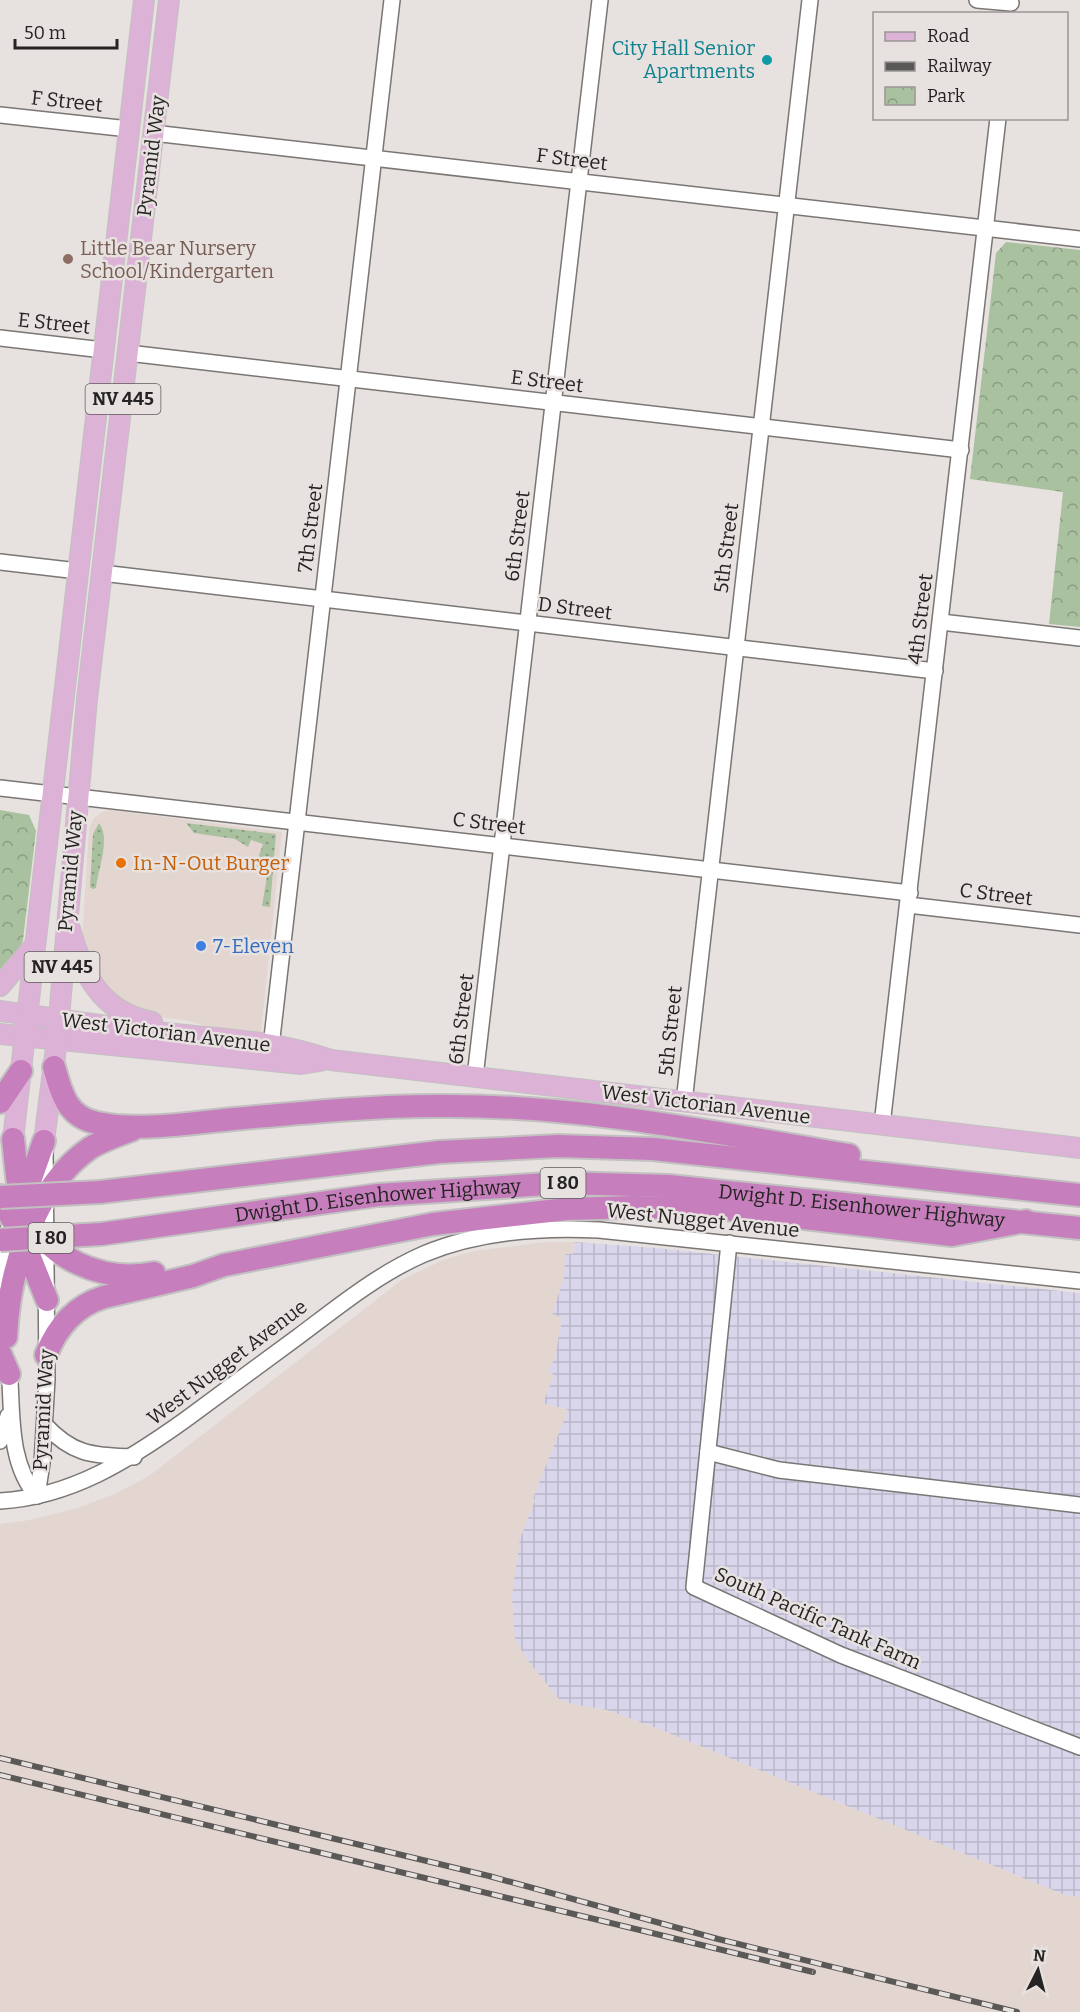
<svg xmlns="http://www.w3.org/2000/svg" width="1080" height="2012" viewBox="0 0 1080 2012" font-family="Bitter,serif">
	<defs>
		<pattern id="industrial-grid" width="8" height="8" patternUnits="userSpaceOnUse" patternTransform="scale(1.5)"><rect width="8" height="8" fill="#d9d6ec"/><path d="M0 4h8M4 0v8" fill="none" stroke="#bab7ca"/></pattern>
		<pattern id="grass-dots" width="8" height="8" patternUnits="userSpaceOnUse" patternTransform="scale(1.5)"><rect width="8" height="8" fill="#aac1a0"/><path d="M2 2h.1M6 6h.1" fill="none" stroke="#8a9c82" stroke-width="1.8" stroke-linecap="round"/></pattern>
		<pattern id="park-crowns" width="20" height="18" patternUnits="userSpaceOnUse" patternTransform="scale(1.5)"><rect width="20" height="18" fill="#aac1a0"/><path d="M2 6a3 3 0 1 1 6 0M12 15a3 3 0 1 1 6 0" fill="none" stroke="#8a9c82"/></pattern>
	</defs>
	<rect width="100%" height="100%" fill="#e7e2e0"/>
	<g fill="#e3d6d1">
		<polygon points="111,810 282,832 261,1033 217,1029 189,1021 153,1016 132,1009 95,978 82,937 89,830 93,819 102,812"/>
		<polygon points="545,1242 575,1242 573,1254 565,1254 564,1277 552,1314 562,1317 555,1358 549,1371 554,1375 543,1403 568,1410 533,1498 535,1500 520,1539 572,1704 607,1710 659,1729 1070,1897 1071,1894 1080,1898 1080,2012 0,2012 0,1524 30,1520 78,1508 114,1494 149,1476 403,1279 443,1260 473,1251"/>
	</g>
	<polygon fill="url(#industrial-grid)" points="575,1242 657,1248 1080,1293 1080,1898 1071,1895 1070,1897 659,1729 607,1710 572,1704 559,1699 529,1662 515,1640 512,1596 520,1539 535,1500 533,1498 568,1410 543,1403 554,1375 548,1371 555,1358 562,1318 552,1314 564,1277 565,1254 573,1254"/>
	<g fill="url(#grass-dots)">
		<path d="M99,823C111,838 98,870 96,888L93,889L90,887L93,834Z"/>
		<polygon points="186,823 276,834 270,907 262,906 268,870 255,867 263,844 251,840 248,847 235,839 194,833"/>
	</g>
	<g fill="url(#park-crowns)">
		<polygon points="1006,242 1080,250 1080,627 1049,624 1063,492 970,479 996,253"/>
		<polygon points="0,810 29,815 36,831 23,940 20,949 0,975"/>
	</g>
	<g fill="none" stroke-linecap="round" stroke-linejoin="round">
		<g stroke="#7a7674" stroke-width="18">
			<g id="minor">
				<polyline points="977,0 1011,3"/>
				<polyline points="0,115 129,129"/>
				<polyline points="153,133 1080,239"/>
				<polyline points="0,338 103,350"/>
				<polyline points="128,353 961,450"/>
				<polyline points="0,562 78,571"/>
				<polyline points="102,573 935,671"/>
				<polyline points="941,622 1080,638"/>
				<polyline points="0,788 910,893"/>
				<polyline points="908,905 1080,925"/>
				<polyline points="270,1055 392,0"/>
				<polyline points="475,1077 600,0"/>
				<polyline points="684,1102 810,0"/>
				<polyline points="882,1125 998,118"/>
				<polyline points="729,1243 694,1587 841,1655 1080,1747"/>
				<polyline points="6,1283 6,1232"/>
				<path d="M9,1367C13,1409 7,1462 37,1496"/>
				<path d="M45,1425C74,1456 93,1455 134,1457"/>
				<polyline points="0,1441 8,1416"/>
				<polyline points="708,1452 779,1470 1080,1505"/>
				<polyline points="37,1496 42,1463 47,1379 45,1150"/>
				<path d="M0,1501C71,1497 129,1460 185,1420C223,1392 261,1364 299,1336C339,1306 378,1274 424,1254C479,1231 541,1227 599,1230L1080,1281"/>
			</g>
		</g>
		<g stroke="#c2c1c1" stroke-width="22">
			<g id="major">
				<path d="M70,929C83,975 101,1012 152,1022"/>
				<polyline points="0,986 35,945"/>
				<path d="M0,1011C52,1018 103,1026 155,1032C217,1039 271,1039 331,1060L1080,1148"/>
				<polyline points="0,1034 301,1064 320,1061"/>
				<polyline points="13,1139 144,0"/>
				<polyline points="44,1141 57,1040 87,699 169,0"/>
			</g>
		</g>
		<g stroke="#c2c1c1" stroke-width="26">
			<g id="highway">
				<path d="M54,1067C61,1093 67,1117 97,1123C137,1132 192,1123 233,1119C300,1113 368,1106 436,1106C574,1104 712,1132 849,1155"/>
				<polyline points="0,1102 21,1071"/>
				<path d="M13,1139C16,1162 16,1186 25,1208C45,1259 103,1283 154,1273"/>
				<polyline points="100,1192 439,1152 558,1146 653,1149 1080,1195"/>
				<polyline points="0,1196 23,1240 47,1300"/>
				<polyline points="23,1201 44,1141"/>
				<path id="s1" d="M101,1234L378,1195L563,1183L669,1186L1080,1228"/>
				<path d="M6,1337C9,1271 33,1188 90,1148C103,1140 118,1135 132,1130"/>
				<polyline points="0,1353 9,1374"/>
				<path d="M46,1355C57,1327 75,1306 104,1297L193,1276L224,1265L433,1224L567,1209L633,1207L725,1209L952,1235L1026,1221"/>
			</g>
		</g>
		<use href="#minor" stroke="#fff" stroke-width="15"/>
		<use href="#major" stroke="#ddb2d7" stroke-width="20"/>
		<use href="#highway" stroke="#c77ebc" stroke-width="22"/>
		<g stroke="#5b5858" stroke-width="6">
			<g id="rail">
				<polyline points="0,1758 489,1876 718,1939 1017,2012"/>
				<polyline points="0,1775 813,1972"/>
			</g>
		</g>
		<use href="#rail" stroke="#e7e2e0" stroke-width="4" stroke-dasharray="11" stroke-linecap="butt"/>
		<g stroke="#c2c1c1" stroke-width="26" stroke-linecap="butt">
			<g id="highway-bridge">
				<polyline points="0,1197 100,1192"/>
				<polyline points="0,1240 101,1234"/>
			</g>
		</g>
		<use href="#highway-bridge" stroke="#c77ebc" stroke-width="22"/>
	</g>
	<circle fill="#0f9aa8" stroke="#e7e2e0" stroke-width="2" cx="767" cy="60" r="6"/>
	<circle fill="#8d6e63" stroke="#e7e2e0" stroke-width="2" cx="68" cy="259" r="6"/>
	<circle fill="#e8710a" stroke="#e7e2e0" stroke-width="2" cx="121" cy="863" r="6"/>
	<circle fill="#3f7fe0" stroke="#e7e2e0" stroke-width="2" cx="201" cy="946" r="6"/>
	<g text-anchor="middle" stroke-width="5" stroke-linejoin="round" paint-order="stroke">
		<g fill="#e7e2e0" stroke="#5f5c5c" stroke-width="1.5">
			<rect x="85.5" y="384" width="75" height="30" rx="4.5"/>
			<rect x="24.5" y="952" width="75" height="30" rx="4.5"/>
			<rect x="540.5" y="1168" width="45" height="30" rx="4.5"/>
			<rect x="28.5" y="1223" width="45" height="30" rx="4.5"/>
		</g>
		<g font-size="18" font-weight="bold" fill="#252323">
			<text x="123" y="405">NV 445</text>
			<text x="62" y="973">NV 445</text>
			<text x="563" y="1189">I 80</text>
			<text x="51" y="1244">I 80</text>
		</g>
		<g font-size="20" fill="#0d838f" stroke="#e7e2e0" text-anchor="end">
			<text x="755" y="55">City Hall Senior<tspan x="755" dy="23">Apartments</tspan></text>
		</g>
		<g font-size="20" fill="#252323" stroke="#e7e2e0">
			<text transform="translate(67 101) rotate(6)" y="7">F Street</text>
			<text transform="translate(151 156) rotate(-83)" y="7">Pyramid Way</text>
			<text transform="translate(572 159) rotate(7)" y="7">F Street</text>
			<text transform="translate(54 323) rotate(6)" y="7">E Street</text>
			<text transform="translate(547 381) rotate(7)" y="7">E Street</text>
			<text transform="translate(310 528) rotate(-83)" y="7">7th Street</text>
			<text transform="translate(517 536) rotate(-83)" y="7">6th Street</text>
			<text transform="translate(726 548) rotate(-83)" y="7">5th Street</text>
			<text transform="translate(575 608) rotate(7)" y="7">D Street</text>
			<text transform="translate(920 619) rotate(-83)" y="7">4th Street</text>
			<text transform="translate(489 823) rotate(7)" y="7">C Street</text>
			<text transform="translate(70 871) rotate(-85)" y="7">Pyramid Way</text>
			<text transform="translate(996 894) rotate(7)" y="7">C Street</text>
			<text transform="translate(461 1019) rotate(-83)" y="7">6th Street</text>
			<text transform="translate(670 1031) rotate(-84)" y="7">5th Street</text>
			<text transform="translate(166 1032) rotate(7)" y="7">West Victorian Avenue</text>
			<text transform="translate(706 1104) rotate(7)" y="7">West Victorian Avenue</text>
			<text dy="7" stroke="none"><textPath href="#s1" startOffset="279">Dwight D. Eisenhower Highway</textPath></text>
			<text dy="7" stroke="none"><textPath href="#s1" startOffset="765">Dwight D. Eisenhower Highway</textPath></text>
			<text transform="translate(703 1220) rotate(6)" y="7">West Nugget Avenue</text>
			<text transform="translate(227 1362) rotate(-37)" y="7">West Nugget Avenue</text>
			<text transform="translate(43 1410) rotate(-87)" y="7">Pyramid Way</text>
			<text transform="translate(818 1618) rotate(24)" y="7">South Pacific Tank Farm</text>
		</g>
		<g font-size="20" fill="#785e54" stroke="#e7e2e0" text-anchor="start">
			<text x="80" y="255">Little Bear Nursery<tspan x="80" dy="23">School/Kindergarten</tspan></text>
		</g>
		<g font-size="20" fill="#c56008" stroke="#e7e2e0" text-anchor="start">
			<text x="133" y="870">In-N-Out Burger</text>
		</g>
		<g font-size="20" fill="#366cbe" stroke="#e7e2e0" text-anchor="start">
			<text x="213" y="953">7-Eleven</text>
		</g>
	</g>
	<rect x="873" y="12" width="195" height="108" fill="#e7e2e0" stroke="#999694" stroke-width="1.5"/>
	<rect x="885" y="32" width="30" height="9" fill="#ddb2d7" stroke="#999694" stroke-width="1.5"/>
	<text x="927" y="42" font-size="18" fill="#252323">Road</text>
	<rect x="885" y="62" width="30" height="9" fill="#5b5858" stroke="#999694" stroke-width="1.5"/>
	<text x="927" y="72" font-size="18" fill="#252323">Railway</text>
	<rect x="885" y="87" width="30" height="18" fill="url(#park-crowns)" stroke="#999694" stroke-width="1.5"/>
	<text x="927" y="102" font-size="18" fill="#252323">Park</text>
	<g transform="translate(1038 1970) rotate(6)" stroke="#e7e2e0" stroke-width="4.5" paint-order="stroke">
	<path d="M0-4.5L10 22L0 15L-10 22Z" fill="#252323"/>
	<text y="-9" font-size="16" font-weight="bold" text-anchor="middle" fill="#252323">N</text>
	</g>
	<path d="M15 39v9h102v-9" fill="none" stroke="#252323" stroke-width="3"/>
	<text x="24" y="39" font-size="18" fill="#252323" stroke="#e7e2e0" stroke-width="4.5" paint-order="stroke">50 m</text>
</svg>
